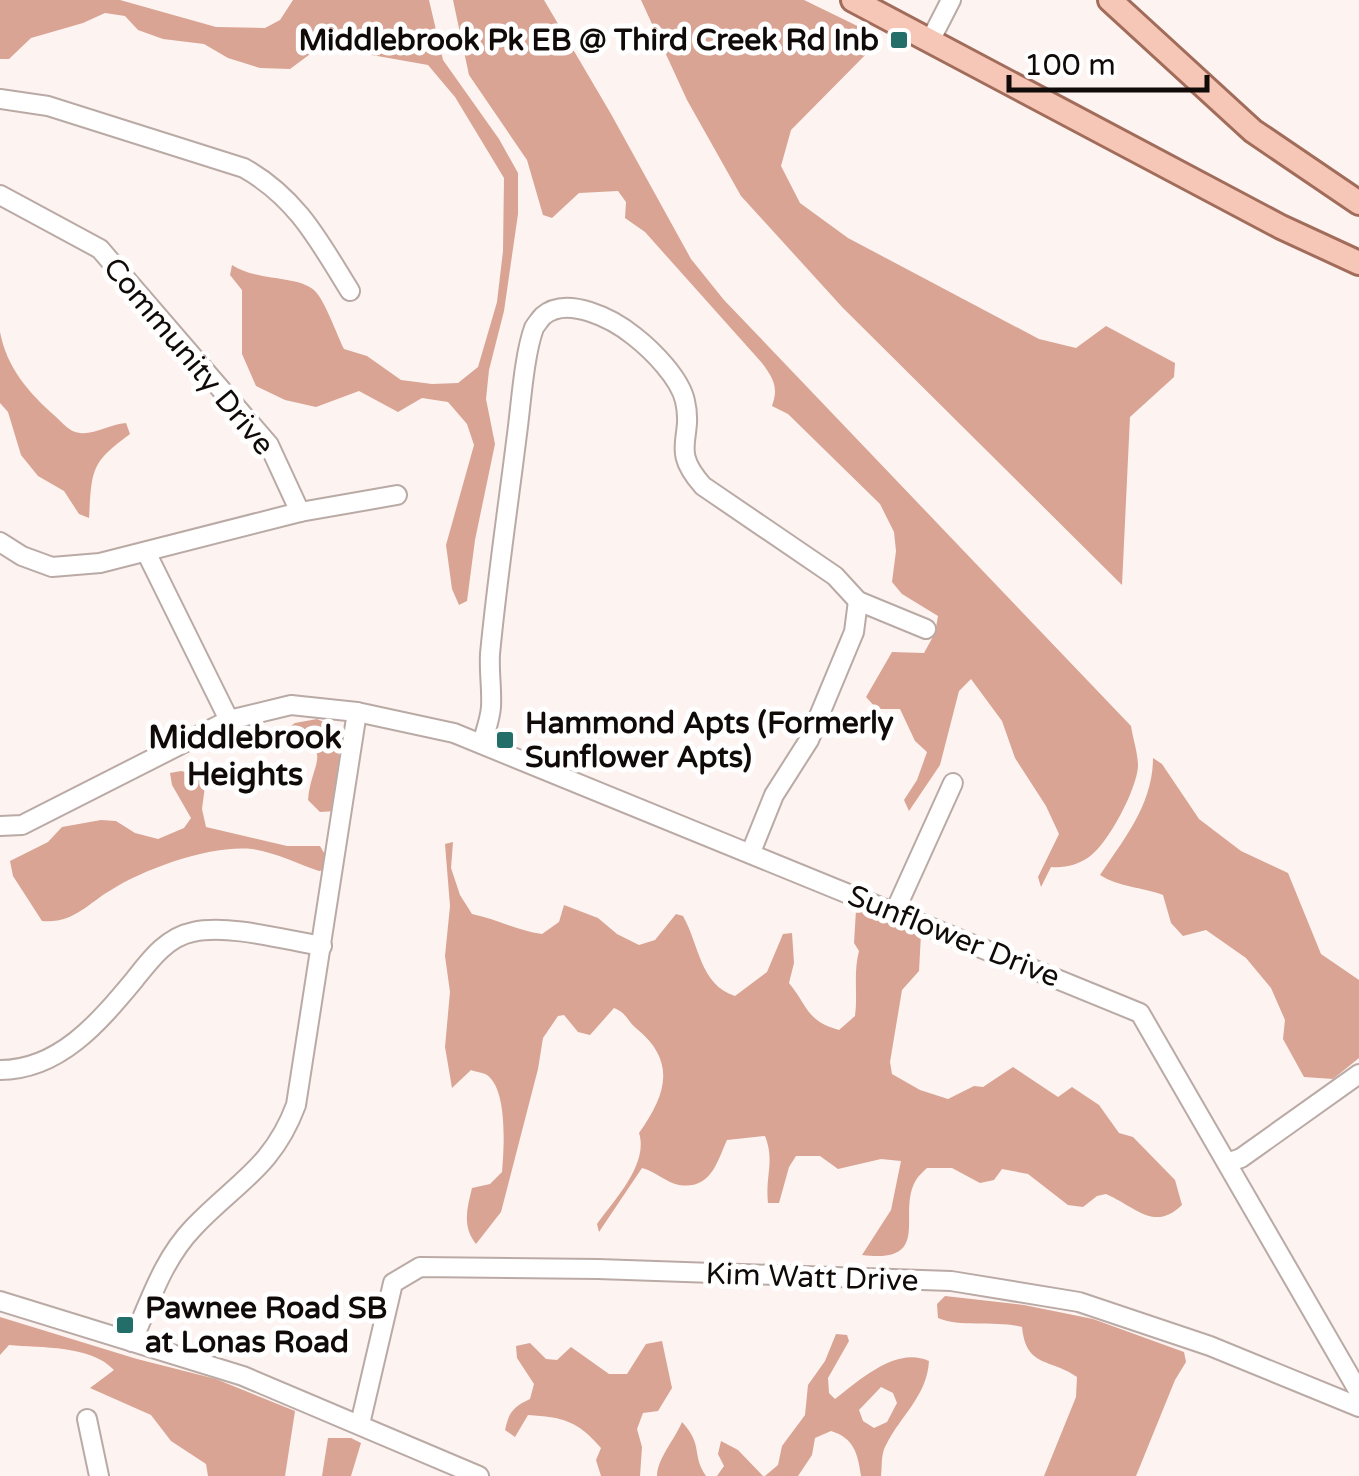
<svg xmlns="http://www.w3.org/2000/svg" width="1359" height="1476" viewBox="0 0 1359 1476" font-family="'Varela Round',sans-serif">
	<rect width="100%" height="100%" fill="#fdf3f0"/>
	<g fill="#d9a493" fill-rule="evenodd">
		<path d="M0,0H120L216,27L265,28L280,20L293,0H429L443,60L499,139L518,173V214L504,311L489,370L486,399L495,444L475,540L467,601L459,605L452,589L446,545L474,445L467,424L448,402L422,398L398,412L359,391L316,407L285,400L256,386L242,354V290L230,275L232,265C258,282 298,275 315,291C325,301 337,335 344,349L367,356L401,380L432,384L458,383L478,367L497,302L503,251L504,178L455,97L428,65L321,46L290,69L260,68L228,58L204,44L163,39L138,30L125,16L105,13L83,23L31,38L9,59H0Z"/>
		<path d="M453,0H544L611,114L691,259L724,300L1131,726C1133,739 1138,753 1138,766C1137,789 1108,844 1089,857C1077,865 1066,868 1051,867L1041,887L1038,877L1059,834L1046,806L1015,758L1002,721L971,679L959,691L940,765L909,811L904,800L917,780L927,752L915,741L900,709H877L866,697L892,652L924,653L935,633L938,616L902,594L892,582L896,551L894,532L880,504L788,414L772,406C779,387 773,378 762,363L645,232L625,218L626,202L618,191L579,193L552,218L543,215L527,160L469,75Z"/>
		<polygon points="641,0 804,0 882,38 791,130 781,166 800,203 848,238 1039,339 1076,348 1106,326 1175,363 1174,377 1130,417 1122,585 843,308 741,196 687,100"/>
		<path d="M0,332C7,368 28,392 55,416C63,423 69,432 80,433C94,435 110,424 126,423L130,434C90,463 92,470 89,518L79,514L64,491L38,476L21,455L8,412L0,403Z"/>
		<path d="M317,719L335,727L340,762L336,811L320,812L308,800C311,761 337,750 286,730L295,723Z"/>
		<path d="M1153,758L1162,764L1199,819L1241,851L1288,873L1321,954L1359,980V1058L1333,1079L1304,1077L1283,1039L1285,1020L1271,988L1246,958L1206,930L1183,936L1171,923L1163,895C1142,887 1118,887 1100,875C1124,839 1153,804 1153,758Z"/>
		<path d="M181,771L195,774L205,786L202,809L206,827L287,846H320L327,858L325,870L319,871C298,864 274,852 252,849C211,845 146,868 111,890C87,904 73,924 42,921L13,876L10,861L48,842L62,827L101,820L116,821L135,833L158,839L184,828L191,818L172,785L170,773Z"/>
		<path d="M453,842L451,868L460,895L472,914C497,919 517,931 542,934L559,922L564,905L598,918L617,934L639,945L655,940L676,914L683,916C699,944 700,985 735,996L767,972L783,934L792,933L794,963L789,983C808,1006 806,1021 839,1030L855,1016C858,993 853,974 859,951L854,943L856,910L902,924L921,934L919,971L902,990L890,1062L892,1074L920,1090L948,1099L974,1086L983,1087L1013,1067L1058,1097L1072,1087L1099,1105L1119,1133L1133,1137L1175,1180L1182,1205C1154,1232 1136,1207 1106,1194L1097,1196L1083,1207L1068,1205L1028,1174L1002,1169L994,1180L980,1183L952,1168H927C923,1172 919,1175 916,1180C896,1213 934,1264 862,1255L891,1210L901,1161L881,1159L838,1169L820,1156H796L789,1167L779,1203H768C765,1176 775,1161 765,1136L727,1140C717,1162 711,1190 679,1185C667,1183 655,1171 642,1168L599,1232L597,1224C614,1200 649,1164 639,1133C666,1095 677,1062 637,1029C627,1021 627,1013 614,1008L590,1035L578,1032L564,1015L558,1016L543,1038L538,1069L501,1212L476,1244C462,1227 467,1208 472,1188L490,1184L502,1172C504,1149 508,1090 487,1075C482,1072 476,1072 471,1070L452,1088L445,1047L450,992L445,956L450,906L445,844Z"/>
		<path d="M945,1296L1024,1305L1093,1319L1184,1352L1186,1362L1175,1380L1136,1476H1044L1076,1397L1077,1377C1050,1358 1026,1368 1022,1327C996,1320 960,1328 938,1318L937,1304Z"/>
		<path d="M0,1317L137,1359L216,1379L295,1411L285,1476H208L206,1464L171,1441L151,1415L90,1388L114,1370C91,1345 41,1348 9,1345L0,1355Z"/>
		<path d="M836,1334L847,1335L849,1341L828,1378L829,1393L835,1399C860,1380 896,1346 929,1361C927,1396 901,1415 886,1445C881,1453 882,1466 881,1476H861C858,1454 854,1438 831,1431L815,1438L812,1455L798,1476H765L778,1465L782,1446L805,1415L808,1385L825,1361ZM881,1387L893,1393L897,1403L887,1422L874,1428L863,1421L859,1410Z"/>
		<path d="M662,1341L672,1388L658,1411L643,1413L637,1429L642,1447L640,1476H601L596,1460L601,1448C578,1421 563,1417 528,1415L515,1437L505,1430C509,1412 513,1407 530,1399L534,1384L517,1358L516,1346L530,1343L546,1359L557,1360L571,1347L609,1374H627L646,1344Z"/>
		<path d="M682,1422C704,1446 691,1454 706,1476H657C657,1459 675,1439 682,1422Z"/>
		<polygon points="328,1438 351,1438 361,1443 351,1476 322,1476"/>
		<polygon points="721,1441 738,1450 763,1476 717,1476 724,1466 718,1454"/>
	</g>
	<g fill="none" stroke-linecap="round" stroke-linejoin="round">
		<g stroke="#baaaa5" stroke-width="22">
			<g id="minor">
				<polyline points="931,39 951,0"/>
				<path d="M0,99L48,106L244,168C297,198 319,241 350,291"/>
				<polyline points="0,195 100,249 269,445 300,512"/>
				<polyline points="0,542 22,556 52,567 100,563 300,512 397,495"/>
				<polyline points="146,552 229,720"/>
				<path d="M482,744C485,732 490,720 491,707C492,690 489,672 490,654C497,580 508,507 517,434C521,405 524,355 534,328C535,326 541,318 543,316C567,295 613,319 634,336C652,350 680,378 685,401C694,440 669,448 703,486L835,576L858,601L926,629"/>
				<polyline points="0,826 22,825 229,720 291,705 357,712 454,733 1140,1013 1359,1392"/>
				<polyline points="751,852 774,795 809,740 854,632 858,601"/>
				<polyline points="895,911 953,783"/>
				<path d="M0,1070C60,1070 100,1021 135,979C150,960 167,937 193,932C229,924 285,940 322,946"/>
				<polyline points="1227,1163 1241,1158 1359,1074"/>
				<polyline points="0,1301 243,1376 479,1476"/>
				<path d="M132,1342C150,1301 163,1259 194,1227C237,1182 273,1167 296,1105L357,712"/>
				<polyline points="87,1419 99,1476"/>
				<polyline points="360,1424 393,1283 420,1267 598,1269 951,1281 1079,1302 1210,1346 1359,1407"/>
			</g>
		</g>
		<g stroke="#a26c5b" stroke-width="28">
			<g id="major">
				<polyline points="853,0 1281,227 1359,263"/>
				<polyline points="1110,0 1253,131 1359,203"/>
			</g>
		</g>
		<use href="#minor" stroke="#fff" stroke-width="18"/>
		<use href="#major" stroke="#f6c7b7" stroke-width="22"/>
	</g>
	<g fill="#246e69" stroke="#fff" stroke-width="4">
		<rect x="889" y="30" width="20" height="20" rx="5"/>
		<rect x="495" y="730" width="20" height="20" rx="5"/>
		<rect x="115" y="1315" width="20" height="20" rx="5"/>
	</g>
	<g text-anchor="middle" stroke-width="10" stroke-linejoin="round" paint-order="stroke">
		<g font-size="30" font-weight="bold" fill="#100b09" stroke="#fff" text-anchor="start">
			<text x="879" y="50" text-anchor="end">Middlebrook Pk EB @ Third Creek Rd Inb</text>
			<text x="525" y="733">Hammond Apts (Formerly<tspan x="525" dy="34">Sunflower Apts)</tspan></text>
			<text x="145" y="1318">Pawnee Road SB<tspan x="145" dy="34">at Lonas Road</tspan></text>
		</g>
		<g font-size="30" fill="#100b09" stroke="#fff">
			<text transform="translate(189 356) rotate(50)" y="10">Community Drive</text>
			<text transform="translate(954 936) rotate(22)" y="10">Sunflower Drive</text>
			<text transform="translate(812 1277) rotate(2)" y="10">Kim Watt Drive</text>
		</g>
		<g font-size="32" font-weight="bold" fill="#100b09" stroke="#fff">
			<text x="245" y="748">Middlebrook<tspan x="245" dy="37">Heights</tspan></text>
		</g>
	</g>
	<path d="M1009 75v15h198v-15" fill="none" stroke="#100b09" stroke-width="5"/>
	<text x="1024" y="75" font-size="30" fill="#100b09" stroke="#ffffff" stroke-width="8" paint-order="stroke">100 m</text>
</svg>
